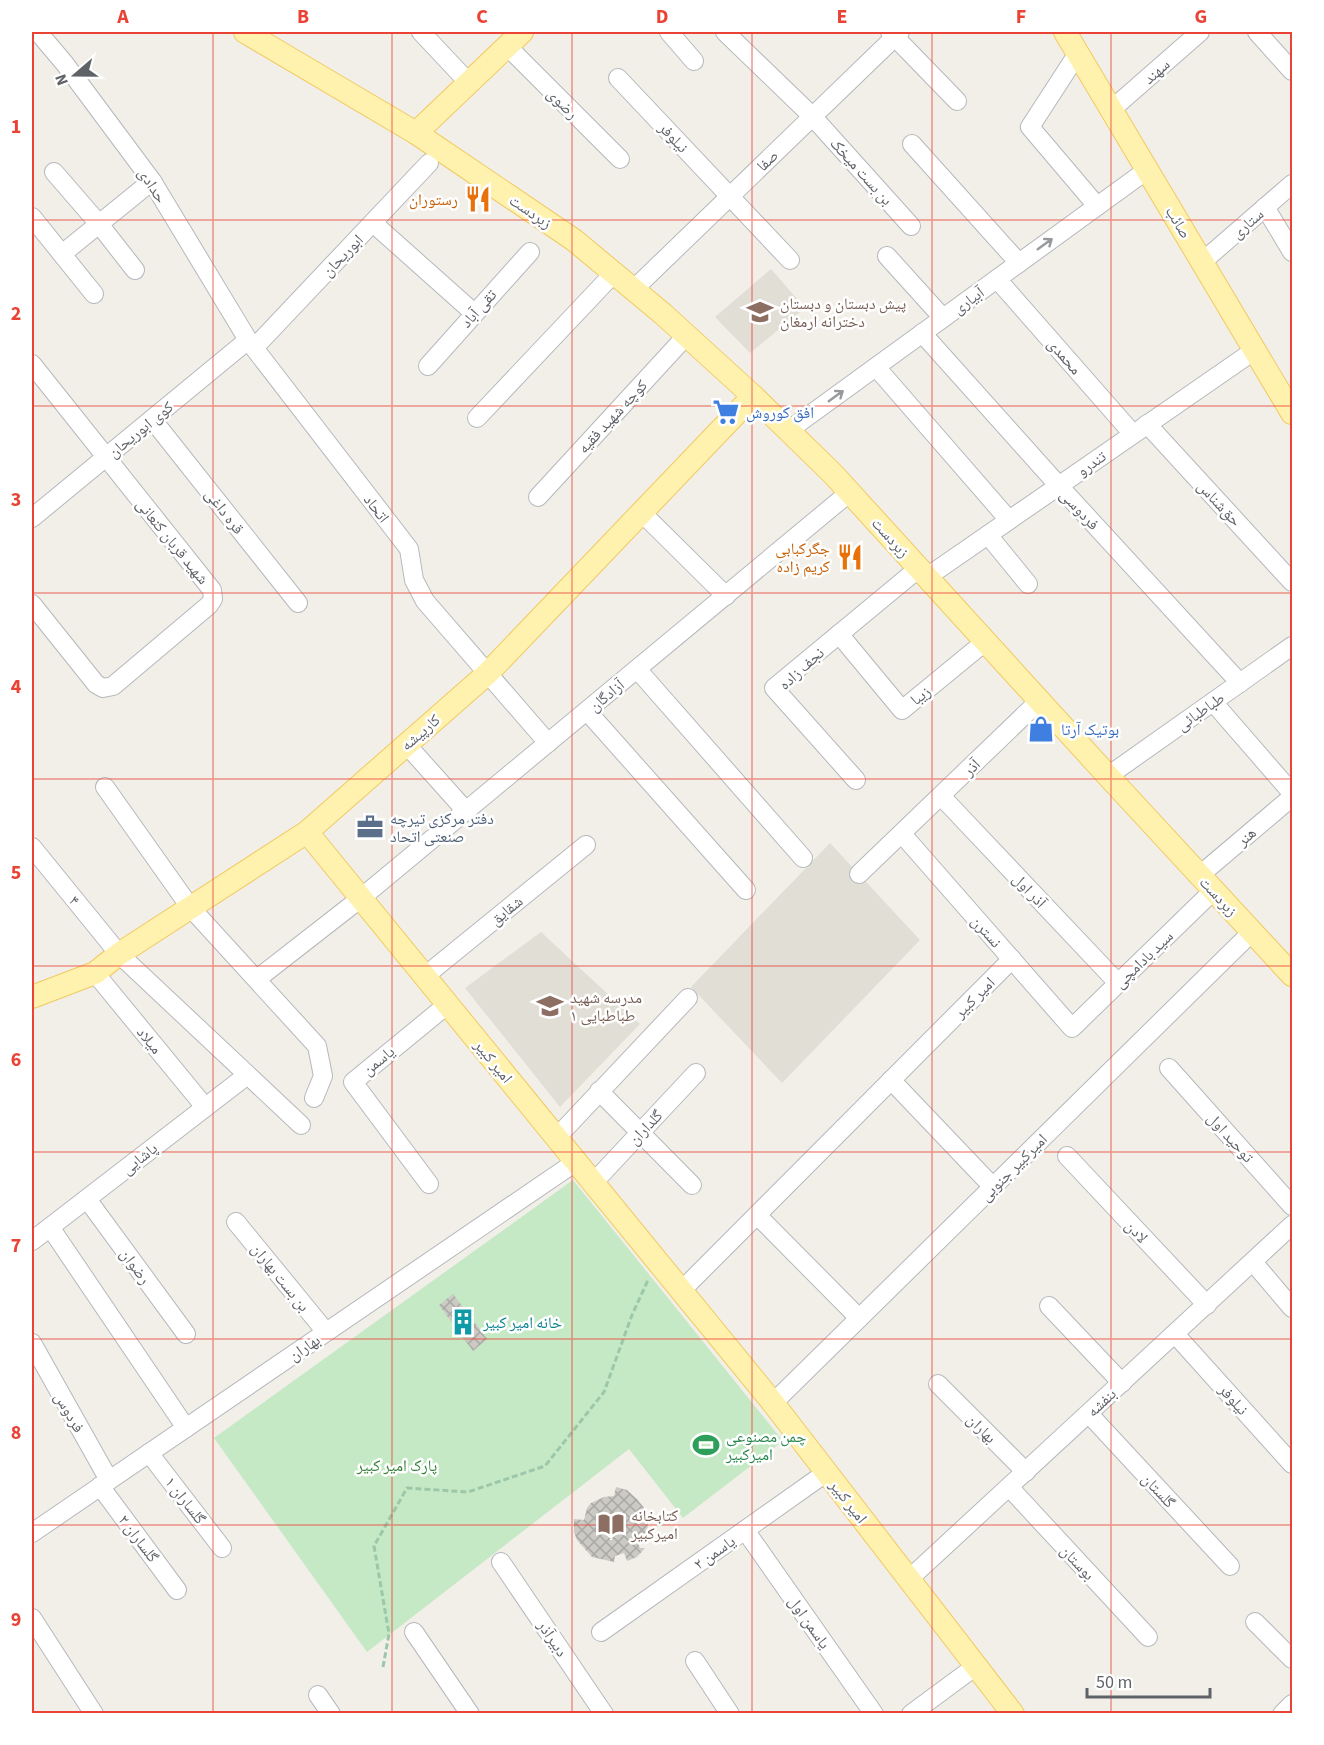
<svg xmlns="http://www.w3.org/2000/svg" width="1324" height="1745" viewBox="0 0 1324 1745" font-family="'Source Sans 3','Noto Naskh Arabic',sans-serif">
	<defs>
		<pattern id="building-cross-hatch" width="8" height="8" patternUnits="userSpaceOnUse" patternTransform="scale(1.5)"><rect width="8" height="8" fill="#cccac5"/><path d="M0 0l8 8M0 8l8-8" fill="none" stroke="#a9a8a4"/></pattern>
	</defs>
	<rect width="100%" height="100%" fill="#f1efe8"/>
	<g fill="#e1ded6">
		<polygon points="771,269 805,308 750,353 715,317"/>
		<polygon points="830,843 920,940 782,1083 691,987"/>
		<polygon points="541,932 640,1024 560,1107 465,988"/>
	</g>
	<polygon fill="#c5e8c5" points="573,1180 783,1441 683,1518 629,1449 367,1652 214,1438"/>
	<g fill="url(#building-cross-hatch)">
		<polygon points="453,1294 487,1339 473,1351 439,1305"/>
		<polygon points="616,1487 627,1490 637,1499 645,1509 648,1521 647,1536 640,1534 637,1541 640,1548 645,1548 637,1557 627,1561 624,1553 615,1556 614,1562 592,1557 577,1540 574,1532 574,1519 584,1520 587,1508 591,1503 604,1497 614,1496"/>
	</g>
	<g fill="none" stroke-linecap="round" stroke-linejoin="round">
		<g stroke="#b5b8bc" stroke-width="20">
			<g id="minor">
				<polyline points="38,32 65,64 152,181 248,340 409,549 414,580 425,601 548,743"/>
				<polyline points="421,32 468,82"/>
				<polyline points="669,32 694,61"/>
				<polyline points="725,32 812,116 911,226"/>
				<polyline points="890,32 957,101"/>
				<polyline points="1257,32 1292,71"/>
				<polyline points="507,46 620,159"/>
				<polyline points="1078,53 1030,127 1097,206"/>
				<polyline points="618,78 790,260"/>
				<polyline points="1111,110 1200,32"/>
				<polyline points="912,144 1019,263"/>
				<polyline points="54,172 99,224 135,270"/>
				<polyline points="1265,207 1292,252"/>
				<polyline points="32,217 94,294"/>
				<polyline points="373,223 474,313"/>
				<polyline points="62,254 152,181"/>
				<polyline points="887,256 943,318"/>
				<polyline points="1202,262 1292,184"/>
				<polyline points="997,279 1133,434"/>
				<polyline points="634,289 900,32"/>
				<polyline points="922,333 1059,486 1240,683"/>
				<polyline points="254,348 429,163"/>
				<polyline points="32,364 212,590 213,599 209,605 113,686 103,688 96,684 32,604"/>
				<polyline points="428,366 530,252"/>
				<polyline points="876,367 1009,520"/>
				<polyline points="477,418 614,273"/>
				<polyline points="152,419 298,603"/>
				<polyline points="1147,424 1292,582"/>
				<polyline points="789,430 1147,170"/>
				<polyline points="538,497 687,335"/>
				<polyline points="641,512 726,596"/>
				<polyline points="32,518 248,340"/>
				<polyline points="988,535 1028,584"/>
				<polyline points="927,577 1255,350"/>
				<polyline points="839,634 902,710 986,641"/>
				<polyline points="637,669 803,858"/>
				<polyline points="1213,702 1292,793"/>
				<polyline points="587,711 746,890"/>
				<polyline points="406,744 466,811"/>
				<polyline points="1108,776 1292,646"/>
				<polyline points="856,780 774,688 919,568"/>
				<polyline points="105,787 190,907 317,1046 323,1076 314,1098"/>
				<polyline points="941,796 1118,983"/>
				<polyline points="902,834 1072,1028 1214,890"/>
				<polyline points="32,847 119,954 301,1125"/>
				<polyline points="859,874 1039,701"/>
				<polyline points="1200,875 1292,797"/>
				<polyline points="95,973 205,1107"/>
				<polyline points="425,976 586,845"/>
				<polyline points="257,979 361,898 850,492"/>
				<polyline points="1169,1068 1292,1206"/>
				<polyline points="891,1080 993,1187"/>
				<polyline points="599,1091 692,1185"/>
				<polyline points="557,1137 688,998"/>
				<polyline points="1067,1156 1207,1305"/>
				<polyline points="594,1182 696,1073"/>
				<polyline points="429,1184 353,1082 448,1004"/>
				<polyline points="87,1199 186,1334"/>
				<polyline points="757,1215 859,1318"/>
				<polyline points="236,1222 326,1332"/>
				<polyline points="50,1227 186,1428"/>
				<polyline points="32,1241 246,1076"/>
				<polyline points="1253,1262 1292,1308"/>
				<polyline points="682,1290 1012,959"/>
				<polyline points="1049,1306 1122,1383"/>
				<polyline points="1175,1334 1292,1464"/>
				<polyline points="32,1343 109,1480"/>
				<polyline points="938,1384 1026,1472"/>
				<polyline points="773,1403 1252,932"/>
				<polyline points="1089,1414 1230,1566"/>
				<polyline points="149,1453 222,1548"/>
				<polyline points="100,1486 177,1590"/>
				<polyline points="1009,1487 1148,1637"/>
				<polyline points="745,1530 874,1714"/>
				<polyline points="32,1533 577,1161"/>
				<polyline points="501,1562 604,1714"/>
				<polyline points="909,1579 1292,1225"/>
				<polyline points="32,1618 94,1714"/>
				<polyline points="1255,1622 1292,1659"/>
				<polyline points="414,1632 470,1714"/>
				<polyline points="601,1632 827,1472"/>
				<polyline points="695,1661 730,1714"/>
				<polyline points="318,1695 331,1714"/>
				<polyline points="911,1714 976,1666"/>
				<polyline points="1282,1714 1292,1704"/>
			</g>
		</g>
		<g stroke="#f2c960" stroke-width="24">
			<g id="major">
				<polyline points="245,32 416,133 574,240 663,314 753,396 833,474 1108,776 1292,975"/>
				<polyline points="1065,32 1292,413"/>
				<polyline points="416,133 522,32"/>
				<polyline points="307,832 773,1403 1013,1714"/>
				<polyline points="32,997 95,973 119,954 307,832 488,673 753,396"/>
			</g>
		</g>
		<polyline stroke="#9cc7a9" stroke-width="3" stroke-dasharray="6 3" stroke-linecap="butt" points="383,1667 389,1634 374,1546 407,1488 468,1492 545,1466 604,1392 632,1315 648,1280"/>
		<use href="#minor" stroke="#fff" stroke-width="18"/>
		<use href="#major" stroke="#fff2af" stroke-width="22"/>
	</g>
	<defs><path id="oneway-shaft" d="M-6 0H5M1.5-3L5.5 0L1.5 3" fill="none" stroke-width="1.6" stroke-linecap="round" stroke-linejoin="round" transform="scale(1.5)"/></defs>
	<g stroke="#979a9d">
		<use href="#oneway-shaft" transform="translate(1045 244) rotate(-36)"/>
		<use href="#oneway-shaft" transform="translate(836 396) rotate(-36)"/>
	</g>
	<path fill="none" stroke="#ea4335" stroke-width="1.5" stroke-opacity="0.55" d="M213,32V1714M392,32V1714M572,32V1714M752,32V1714M932,32V1714M1111,32V1714M32,220H1292M32,406H1292M32,593H1292M32,779H1292M32,966H1292M32,1152H1292M32,1339H1292M32,1525H1292"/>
	<defs>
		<g id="restaurant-bare" transform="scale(2.07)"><path d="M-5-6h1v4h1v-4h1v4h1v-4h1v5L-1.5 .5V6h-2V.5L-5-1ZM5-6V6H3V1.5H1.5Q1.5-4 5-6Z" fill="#e8710a" stroke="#fff" stroke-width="2.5" paint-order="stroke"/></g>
		<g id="school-bare" transform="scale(2.07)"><path d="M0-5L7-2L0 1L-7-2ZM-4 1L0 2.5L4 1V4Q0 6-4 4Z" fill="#8d6e63" stroke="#fff" stroke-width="2.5" paint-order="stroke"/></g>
		<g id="supermarket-bare" transform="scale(2.07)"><path d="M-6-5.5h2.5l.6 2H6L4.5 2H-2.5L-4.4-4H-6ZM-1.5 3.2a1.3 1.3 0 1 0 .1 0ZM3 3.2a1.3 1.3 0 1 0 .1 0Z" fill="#3f7fe0" stroke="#fff" stroke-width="2.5" paint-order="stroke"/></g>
		<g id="shop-bare" transform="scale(2.07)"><path d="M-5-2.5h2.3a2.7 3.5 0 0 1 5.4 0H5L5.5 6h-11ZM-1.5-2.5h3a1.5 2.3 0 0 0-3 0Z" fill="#3f7fe0" stroke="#fff" stroke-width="2.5" paint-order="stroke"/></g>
		<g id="office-bare" transform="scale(2.07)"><path d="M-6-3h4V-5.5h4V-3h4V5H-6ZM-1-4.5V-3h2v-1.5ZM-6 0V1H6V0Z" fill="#5c6f8a" stroke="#fff" stroke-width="2.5" paint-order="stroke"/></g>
		<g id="building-bare" transform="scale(2.07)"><path d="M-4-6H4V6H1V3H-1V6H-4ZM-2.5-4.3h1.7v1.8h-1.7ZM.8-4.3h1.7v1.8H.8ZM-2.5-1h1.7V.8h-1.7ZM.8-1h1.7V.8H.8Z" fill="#0f9aa8" stroke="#fff" stroke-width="2.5" paint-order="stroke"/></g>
		<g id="stadium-bare" transform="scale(2.07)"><path d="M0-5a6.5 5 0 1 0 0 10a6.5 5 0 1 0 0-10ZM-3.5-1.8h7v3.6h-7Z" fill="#2e9e5b" stroke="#fff" stroke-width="2.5" paint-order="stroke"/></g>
		<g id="library-bare" transform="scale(2.07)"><path d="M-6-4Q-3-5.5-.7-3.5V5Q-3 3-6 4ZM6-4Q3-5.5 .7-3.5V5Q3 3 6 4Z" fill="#8d6e63" stroke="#fff" stroke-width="2.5" paint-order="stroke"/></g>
	</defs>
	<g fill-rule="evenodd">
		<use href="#restaurant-bare" x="478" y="199"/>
		<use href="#school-bare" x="760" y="312"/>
		<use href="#supermarket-bare" x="726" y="412"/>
		<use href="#restaurant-bare" x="850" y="557"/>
		<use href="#shop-bare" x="1041" y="729"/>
		<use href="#office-bare" x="370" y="827"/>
		<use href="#school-bare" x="550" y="1006"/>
		<use href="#building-bare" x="463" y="1322"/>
		<use href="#stadium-bare" x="706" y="1445"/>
		<use href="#library-bare" x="611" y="1524"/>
	</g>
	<g text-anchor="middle" stroke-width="5" stroke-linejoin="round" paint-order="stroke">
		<g font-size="16" fill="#5f6368" stroke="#fff">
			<text transform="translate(1156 71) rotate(-42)" y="6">سهند</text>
			<text transform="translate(563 103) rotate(45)" y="6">رضوی</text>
			<text transform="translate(674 137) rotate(47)" y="6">نیلوفر</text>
			<text transform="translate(767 160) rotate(-44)" y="6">صفا</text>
			<text transform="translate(862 171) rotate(48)" y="6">بن بست میخک</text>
			<text transform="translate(153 185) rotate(57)" y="6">حدادی</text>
			<text transform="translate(531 211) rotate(34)" y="6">زبردست</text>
			<text transform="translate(1179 222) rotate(59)" y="6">صائب</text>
			<text transform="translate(1247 223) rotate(-41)" y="6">ستاری</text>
			<text transform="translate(342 255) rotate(-46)" y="6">ابوریحان</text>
			<text transform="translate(968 300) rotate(-36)" y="6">آبیاری</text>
			<text transform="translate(478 308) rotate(-48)" y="6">تقی آباد</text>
			<text transform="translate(1065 356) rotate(49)" y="6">محمدی</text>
			<text transform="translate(612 416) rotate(-47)" y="6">کوچه شهید فقیه</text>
			<text transform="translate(140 429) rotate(-39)" y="6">کوی ابوریحان</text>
			<text transform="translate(1091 463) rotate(-35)" y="6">تندرو</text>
			<text transform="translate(1220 503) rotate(47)" y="6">حق‌شناس</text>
			<text transform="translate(377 508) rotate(53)" y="6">اتحاد</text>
			<text transform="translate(1080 509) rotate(47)" y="6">فردوسی</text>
			<text transform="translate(225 511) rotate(52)" y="6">قره داغی</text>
			<text transform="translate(891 537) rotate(48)" y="6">زبردست</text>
			<text transform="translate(173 541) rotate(51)" y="6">شهید قربان کنعانی</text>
			<text transform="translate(801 668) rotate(-42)" y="6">نجف زاده</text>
			<text transform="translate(606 695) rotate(-40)" y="6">آزادگان</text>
			<text transform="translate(920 695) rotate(-39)" y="6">زیبا</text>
			<text transform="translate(1200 711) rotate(-35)" y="6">طباطبائی</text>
			<text transform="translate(420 732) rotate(-41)" y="6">کارپیشه</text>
			<text transform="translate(971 767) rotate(-44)" y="6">آذر</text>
			<text transform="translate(1246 836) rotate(-40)" y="6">هنر</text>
			<text transform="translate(1030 890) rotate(47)" y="6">آذر اول</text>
			<text transform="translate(1219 896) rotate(47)" y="6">زبردست</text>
			<text transform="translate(75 900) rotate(51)" y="6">۴</text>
			<text transform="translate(506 910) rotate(-39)" y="6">شقایق</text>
			<text transform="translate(987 931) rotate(49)" y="6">نسترن</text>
			<text transform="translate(1143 959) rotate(-44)" y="6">سید بادامچی</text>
			<text transform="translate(974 997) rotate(-45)" y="6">امیر کبیر</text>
			<text transform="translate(150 1040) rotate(51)" y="6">میلاد</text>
			<text transform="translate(378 1060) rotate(-39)" y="6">یاسمن</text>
			<text transform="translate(494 1061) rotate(51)" y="6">امیر کبیر</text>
			<text transform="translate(645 1127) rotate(-46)" y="6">گلداران</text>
			<text transform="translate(1231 1137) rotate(48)" y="6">توحید اول</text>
			<text transform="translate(139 1158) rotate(-38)" y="6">پاشایی</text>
			<text transform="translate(1013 1167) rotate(-45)" y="6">امیرکبیر جنوبی</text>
			<text transform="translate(1137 1231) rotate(47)" y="6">لادن</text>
			<text transform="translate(136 1266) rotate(54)" y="6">رضوان</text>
			<text transform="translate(281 1277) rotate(51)" y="6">بن بست بهاران</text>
			<text transform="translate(304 1347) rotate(-34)" y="6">بهاران</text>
			<text transform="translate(1234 1399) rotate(48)" y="6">نیلوفر</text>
			<text transform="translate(1101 1402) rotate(-43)" y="6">بنفشه</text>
			<text transform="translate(70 1412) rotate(60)" y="6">فردوس</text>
			<text transform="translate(982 1428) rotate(45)" y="6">بهاران</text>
			<text transform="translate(1159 1490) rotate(47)" y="6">گلستان</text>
			<text transform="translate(186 1500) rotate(52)" y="6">گلساران ۱</text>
			<text transform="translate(849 1501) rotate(52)" y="6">امیر کبیر</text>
			<text transform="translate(139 1538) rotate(53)" y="6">گلساران ۲</text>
			<text transform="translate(714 1552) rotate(-35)" y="6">یاسمن ۲</text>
			<text transform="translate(1078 1562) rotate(47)" y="6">بوستان</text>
			<text transform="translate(810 1622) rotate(55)" y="6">یاسمن اول</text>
			<text transform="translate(553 1638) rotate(56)" y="6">دبیرآذر</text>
		</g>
		<g font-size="16" fill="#c56008" stroke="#fff" text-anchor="end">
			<text x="458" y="205">رستوران</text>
			<text x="830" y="554">جگرکبابی<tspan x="830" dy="18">کریم زاده</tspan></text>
		</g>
		<g font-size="16" fill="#785e54" stroke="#fff" text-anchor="start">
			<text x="780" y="309">پیش دبستان و دبستان<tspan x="780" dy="18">دخترانه ارمغان</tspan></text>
			<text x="570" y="1003">مدرسه شهید<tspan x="570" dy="18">طباطبایی ۱</tspan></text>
			<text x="631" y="1521">کتابخانه<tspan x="631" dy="18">امیرکبیر</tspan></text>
		</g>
		<g font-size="16" fill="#366cbe" stroke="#fff" text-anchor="start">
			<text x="746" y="418">افق کوروش</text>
			<text x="1061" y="735">بوتیک آرتا</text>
		</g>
		<g font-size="16" fill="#4e5e75" stroke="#fff" text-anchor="start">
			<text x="390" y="824">دفتر مرکزی تیرچه<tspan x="390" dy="18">صنعتی اتحاد</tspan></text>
		</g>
		<g font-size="16" fill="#0d838f" stroke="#fff" text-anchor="start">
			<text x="483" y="1328">خانه امیر کبیر</text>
		</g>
		<g font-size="16" fill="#27864d" stroke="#fff" text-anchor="start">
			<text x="726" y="1442">چمن مصنوعی<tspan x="726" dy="18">امیرکبیر</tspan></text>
		</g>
		<g font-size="16" fill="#348238" stroke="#fff">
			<text x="397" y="1471">پارک امیر کبیر</text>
		</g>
	</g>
	<rect width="1324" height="1745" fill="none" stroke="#ffffff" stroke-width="66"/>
	<g transform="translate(75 75) rotate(250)" stroke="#ffffff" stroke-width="4.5" paint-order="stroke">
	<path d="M0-4.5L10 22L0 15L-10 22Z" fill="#5f6368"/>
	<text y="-9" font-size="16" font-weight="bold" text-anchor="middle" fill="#5f6368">N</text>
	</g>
	<path d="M1087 1688v9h123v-9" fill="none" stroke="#5f6368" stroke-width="3"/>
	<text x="1096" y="1688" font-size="18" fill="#5f6368" stroke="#ffffff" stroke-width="4.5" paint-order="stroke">50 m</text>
	<rect x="33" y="33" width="1258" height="1679" fill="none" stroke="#ea4335" stroke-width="2"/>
	<g font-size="20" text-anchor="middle" font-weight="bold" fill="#ea4335">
		<text x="123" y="23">A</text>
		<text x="303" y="23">B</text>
		<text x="482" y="23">C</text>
		<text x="662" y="23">D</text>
		<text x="842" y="23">E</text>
		<text x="1021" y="23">F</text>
		<text x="1201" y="23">G</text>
		<text x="16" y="133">1</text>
		<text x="16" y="320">2</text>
		<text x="16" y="506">3</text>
		<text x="16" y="693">4</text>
		<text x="16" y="879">5</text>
		<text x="16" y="1066">6</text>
		<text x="16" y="1252">7</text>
		<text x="16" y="1439">8</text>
		<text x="16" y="1626">9</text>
	</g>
</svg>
